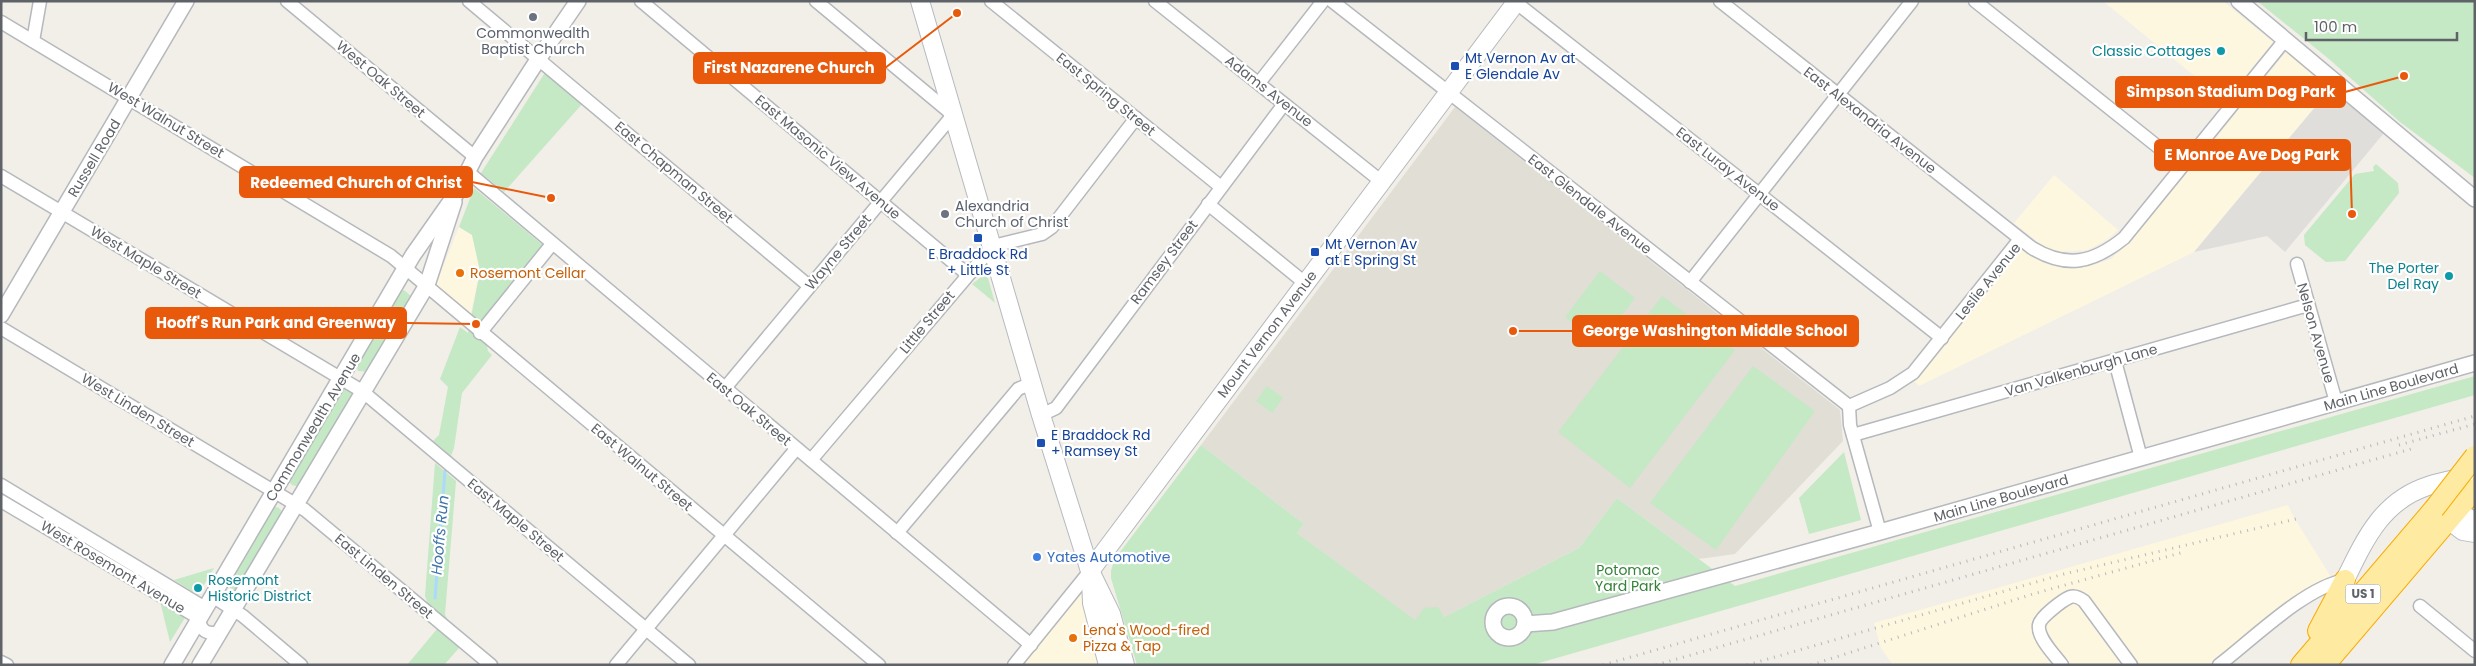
<svg xmlns="http://www.w3.org/2000/svg" width="2476" height="666" viewBox="0 0 2476 666" font-family="Poppins,sans-serif">
	<rect width="100%" height="100%" fill="#f1efe8"/>
	<g fill="#fef7e0">
		<polygon points="2103,1 2223,1 2273,42 2225,101"/>
		<polygon points="2286,52 2331,88 2194,252 1919,386 1915,382 2022,248 2053,266 2071,269 2090,266 2111,259 2132,240"/>
		<polygon points="2054,175 2118,230 2108,239 2088,250 2058,252 2043,246 2014,223"/>
		<polygon points="459,227 472,235 480,271 470,317 435,287"/>
		<polygon points="2288,505 2293,516 2331,577 2208,665 1893,665 1881,648 1874,623"/>
		<polygon points="1079,574 1105,665 1005,665 1032,631"/>
	</g>
	<polygon fill="#e0deda" points="2331,88 2384,133 2285,252 2267,236 2194,252"/>
	<polygon fill="#e1ded6" points="1455,107 1840,410 1843,441 1735,554 1699,559 1617,498 1579,548 1444,617 1415,621 1297,533 1304,524 1201,445"/>
	<g fill="#c5e8c5">
		<polygon points="2257,1 2475,1 2475,178 2400,122 2329,59"/>
		<polygon points="546,71 583,103 504,192 481,173"/>
		<polygon points="2376,164 2398,183 2399,193 2345,261 2326,262 2305,245 2304,235 2355,174 2374,171 2373,167"/>
		<polygon points="474,188 544,246 482,321 488,351 492,355 462,393 454,448 451,456 433,441 439,435 448,387 440,379 460,327 468,333 480,271 472,235 459,227"/>
		<polygon points="1600,271 1635,298 1600,344 1565,317"/>
		<polygon points="984,275 988,278 995,303 972,284"/>
		<polygon points="404,290 412,297 368,372 358,371 356,364 398,292"/>
		<polygon points="1662,296 1735,350 1630,488 1558,432"/>
		<polygon points="1753,366 1815,411 1716,550 1650,503"/>
		<polygon points="2475,376 2475,395 1532,665 1137,665 1111,578 1111,571 1114,560 1201,445 1304,524 1297,533 1415,620 1424,608 1438,607 1444,617 1579,548 1617,498 1735,586"/>
		<polygon points="343,386 355,394 300,487 292,485 287,480"/>
		<polygon points="1267,386 1283,398 1272,413 1256,401"/>
		<polygon points="1844,452 1861,520 1809,534 1799,498"/>
		<polygon points="435,463 456,481 445,614 459,648 444,665 407,665 437,629 425,596"/>
		<polygon points="273,506 279,508 283,513 236,591 227,586"/>
		<polygon points="214,568 198,595 174,580"/>
		<polygon points="160,601 186,616 170,642"/>
	</g>
	<g fill="none" stroke-linecap="round" stroke-linejoin="round">
		<polyline stroke="#aadaff" stroke-width="3" points="435,598 445,471"/>
		<g stroke="#b5b8bc" stroke-width="15">
			<g id="minor">
				<polyline points="287,1 475,157"/>
				<polyline points="469,1 809,286"/>
				<polyline points="641,1 967,274"/>
				<polyline points="991,1 1221,187"/>
				<polyline points="1155,1 1382,182"/>
				<polyline points="1332,1 1849,406 1890,388 1913,373 2020,239"/>
				<polyline points="1514,1 1942,338"/>
				<path d="M1720,1L2032,248C2067,269 2093,263 2124,238L2285,40"/>
				<polyline points="1975,1 2182,166"/>
				<polyline points="1,22 391,256 879,665"/>
				<polyline points="33,41 40,1"/>
				<polyline points="1259,83 1323,1"/>
				<polyline points="468,172 1031,645"/>
				<polyline points="1,176 362,391 689,665"/>
				<polyline points="1208,204 1305,283"/>
				<polyline points="2297,264 2336,402"/>
				<polyline points="1690,282 1912,1"/>
				<polyline points="1,328 305,510 491,665"/>
				<polyline points="480,333 552,244"/>
				<polyline points="2115,361 2141,458"/>
				<polyline points="725,388 953,115 816,1"/>
				<polyline points="1849,406 1850,425 1880,532"/>
				<polyline points="1041,415 1056,408 1284,104"/>
				<polyline points="1853,435 2308,305"/>
				<polyline points="811,460 993,246 1042,234 1052,227 1136,118"/>
				<polyline points="1,485 205,608"/>
				<path d="M1,501L199,618C200,631 207,635 220,632"/>
				<polyline points="897,533 1018,389 1032,383"/>
				<polyline points="212,596 243,616 301,665"/>
				<polyline points="2420,606 2475,651"/>
				<polyline points="1,662 7,665"/>
				<polyline points="616,665 796,449"/>
				<polyline points="1014,665 1090,571"/>
				<path d="M2062,665C2055,655 2037,638 2039,625C2040,617 2063,600 2070,597C2075,595 2080,598 2084,601L2131,665"/>
				<path d="M2219,665C2253,639 2304,588 2345,580"/>
			</g>
		</g>
		<g stroke="#b5b8bc" stroke-width="18">
			<g id="tertiary">
				<polyline points="2239,1 2475,199"/>
				<polyline points="1,315 186,1"/>
				<circle cx="1509" cy="622" r="16"/>
				<polyline points="1525,624 1553,622 1880,532 2475,363"/>
				<polyline points="172,665 413,255 458,191 475,157 539,58 578,1"/>
				<polyline points="200,665 427,285 454,202"/>
			</g>
		</g>
		<g stroke="#b6babf" stroke-width="20">
			<g id="secondary">
				<polyline points="920,1 1041,415 1090,571 1111,614 1125,665"/>
				<polyline points="2437,511 2463,531 2475,533"/>
				<polyline points="2457,511 2475,522"/>
				<polyline points="1090,571 1517,1"/>
				<polyline points="1091,579 1092,603 1108,665"/>
				<path d="M2345,580C2365,539 2382,501 2428,486C2440,482 2453,480 2465,476"/>
			</g>
		</g>
		<g stroke="#f9ab00" stroke-width="22">
			<g id="trunk">
				<polyline points="2318,631 2345,580"/>
				<polyline points="2301,665 2434,509"/>
				<polyline points="2325,665 2475,489"/>
			</g>
		</g>
		<use href="#minor" stroke="#fff" stroke-width="12"/>
		<use href="#tertiary" stroke="#fff" stroke-width="15"/>
		<use href="#secondary" stroke="#fff" stroke-width="18"/>
		<use href="#trunk" stroke="#feeaa1" stroke-width="20"/>
		<g stroke="#b6b7b8" stroke-width="3" stroke-dasharray="1 6" stroke-linecap="butt">
			<polyline points="2399,445 2475,424"/>
			<polyline points="1603,665 2475,416"/>
			<polyline points="1656,665 2411,449"/>
			<polyline points="1747,665 2064,574 2296,519"/>
			<polyline points="1811,665 2033,594 2184,552"/>
		</g>
		<g stroke="#f9ab00" stroke-width="22" stroke-linecap="butt">
			<polyline id="trunk-bridge" points="2434,509 2475,456"/>
		</g>
		<use href="#trunk-bridge" stroke="#feeaa1" stroke-width="20"/>
	</g>
	<g fill="#6b7280" stroke="#fff" stroke-width="2">
		<circle cx="533" cy="17" r="5"/>
		<circle cx="945" cy="214" r="5"/>
	</g>
	<g fill="#0f9aa8" stroke="#fff" stroke-width="2">
		<circle cx="2221" cy="51" r="5"/>
		<circle cx="2449" cy="276" r="5"/>
		<circle cx="198" cy="588" r="5"/>
	</g>
	<g fill="#1a4fb4" stroke="#fff" stroke-width="2">
		<rect x="1450" y="61" width="10" height="10" rx="2.5"/>
		<rect x="973" y="233" width="10" height="10" rx="2.5"/>
		<rect x="1310" y="247" width="10" height="10" rx="2.5"/>
		<rect x="1036" y="438" width="10" height="10" rx="2.5"/>
	</g>
	<g fill="#e8710a" stroke="#fff" stroke-width="2">
		<circle cx="460" cy="273" r="5"/>
		<circle cx="1073" cy="638" r="5"/>
	</g>
	<circle fill="#3f7fe0" stroke="#fff" stroke-width="2" cx="1037" cy="557" r="5"/>
	<g text-anchor="middle" stroke-width="4.5" stroke-linejoin="round" paint-order="stroke">
		<rect fill="#fff" stroke="#8f9295" stroke-width="1" x="2345.5" y="584.5" width="35" height="19" rx="4"/>
		<g font-size="12" font-weight="bold" fill="#5f6368">
			<text x="2363" y="598">US 1</text>
		</g>
		<g font-size="14" fill="#5b616d" stroke="#fff">
			<text x="533" y="38">Commonwealth<tspan x="533" dy="16">Baptist Church</tspan></text>
			<text x="955" y="211" text-anchor="start">Alexandria<tspan x="955" dy="16">Church of Christ</tspan></text>
		</g>
		<g font-size="14" fill="#0d838f" stroke="#fff" text-anchor="end">
			<text x="2211" y="56">Classic Cottages</text>
			<text x="2439" y="273">The Porter<tspan x="2439" dy="16">Del Ray</tspan></text>
			<text x="208" y="585" text-anchor="start">Rosemont<tspan x="208" dy="16">Historic District</tspan></text>
		</g>
		<g font-size="14" fill="#164399" stroke="#fff" text-anchor="start">
			<text x="1465" y="63">Mt Vernon Av at<tspan x="1465" dy="16">E Glendale Av</tspan></text>
			<text x="1325" y="249">Mt Vernon Av<tspan x="1325" dy="16">at E Spring St</tspan></text>
			<text x="978" y="259" text-anchor="middle">E Braddock Rd<tspan x="978" dy="16">+ Little St</tspan></text>
			<text x="1051" y="440">E Braddock Rd<tspan x="1051" dy="16">+ Ramsey St</tspan></text>
		</g>
		<g font-size="14" fill="#5f6368" stroke="#fff">
			<text transform="translate(381 79) rotate(40)" y="5">West Oak Street</text>
			<text transform="translate(1269 91) rotate(38)" y="5">Adams Avenue</text>
			<text transform="translate(1106 94) rotate(39)" y="5">East Spring Street</text>
			<text transform="translate(166 120) rotate(31)" y="5">West Walnut Street</text>
			<text transform="translate(1870 120) rotate(38)" y="5">East Alexandria Avenue</text>
			<text transform="translate(828 157) rotate(40)" y="5">East Masonic View Avenue</text>
			<text transform="translate(94 158) rotate(-59)" y="5">Russell Road</text>
			<text transform="translate(1728 169) rotate(38)" y="5">East Luray Avenue</text>
			<text transform="translate(674 172) rotate(40)" y="5">East Chapman Street</text>
			<text transform="translate(1590 204) rotate(38)" y="5">East Glendale Avenue</text>
			<text transform="translate(838 252) rotate(-50)" y="5">Wayne Street</text>
			<text transform="translate(146 262) rotate(31)" y="5">West Maple Street</text>
			<text transform="translate(1164 262) rotate(-53)" y="5">Ramsey Street</text>
			<text transform="translate(1988 281) rotate(-51)" y="5">Leslie Avenue</text>
			<text transform="translate(927 322) rotate(-50)" y="5">Little Street</text>
			<text transform="translate(2316 333) rotate(74)" y="5">Nelson Avenue</text>
			<text transform="translate(1267 334) rotate(-53)" y="5">Mount Vernon Avenue</text>
			<text transform="translate(2081 370) rotate(-16)" y="5">Van Valkenburgh Lane</text>
			<text transform="translate(2391 387) rotate(-16)" y="5">Main Line Boulevard</text>
			<text transform="translate(749 409) rotate(40)" y="5">East Oak Street</text>
			<text transform="translate(138 410) rotate(31)" y="5">West Linden Street</text>
			<text transform="translate(313 427) rotate(-59)" y="5">Commonwealth Avenue</text>
			<text transform="translate(642 467) rotate(40)" y="5">East Walnut Street</text>
			<text transform="translate(2001 498) rotate(-16)" y="5">Main Line Boulevard</text>
			<text transform="translate(516 520) rotate(40)" y="5">East Maple Street</text>
			<text transform="translate(113 567) rotate(31)" y="5">West Rosemont Avenue</text>
			<text transform="translate(384 576) rotate(40)" y="5">East Linden Street</text>
		</g>
		<g font-size="14" fill="#c56008" stroke="#fff" text-anchor="start">
			<text x="470" y="278">Rosemont Cellar</text>
			<text x="1083" y="635">Lena's Wood-fired<tspan x="1083" dy="16">Pizza &amp; Tap</tspan></text>
		</g>
		<g font-size="14" fill="#366cbe" stroke="#fff" text-anchor="start">
			<text x="1047" y="562">Yates Automotive</text>
		</g>
		<g font-size="14" fill="#348238" stroke="#fff">
			<text x="1628" y="575">Potomac<tspan x="1628" dy="16">Yard Park</tspan></text>
		</g>
		<g font-size="15" font-style="italic" fill="#4174aa" stroke="#fff">
			<text transform="translate(440 535) rotate(-85)" y="5">Hooffs Run</text>
		</g>
	</g>
	<path fill="none" stroke="#e8590c" stroke-width="2" d="M957 13L885 68M2404 76L2345 92M2352 214L2350 155M551 198L472 182M476 324L406 323M1513 331L1573 331"/>
	<g fill="#e8590c" stroke="#fff" stroke-width="2">
		<circle cx="957" cy="13" r="5"/>
		<circle cx="2404" cy="76" r="5"/>
		<circle cx="2352" cy="214" r="5"/>
		<circle cx="551" cy="198" r="5"/>
		<circle cx="476" cy="324" r="5"/>
		<circle cx="1513" cy="331" r="5"/>
	</g>
	<g fill="#e8590c" stroke="#e8590c" stroke-width="2">
		<rect x="694" y="53" width="191" height="30" rx="5"/>
		<rect x="2116" y="77" width="229" height="30" rx="5"/>
		<rect x="2155" y="140" width="195" height="30" rx="5"/>
		<rect x="240" y="167" width="232" height="30" rx="5"/>
		<rect x="146" y="308" width="260" height="30" rx="5"/>
		<rect x="1573" y="316" width="285" height="30" rx="5"/>
	</g>
	<g font-size="15" text-anchor="middle" font-weight="bold" fill="#fff">
		<text x="789" y="73">First Nazarene Church</text>
		<text x="2231" y="97">Simpson Stadium Dog Park</text>
		<text x="2252" y="160">E Monroe Ave Dog Park</text>
		<text x="356" y="188">Redeemed Church of Christ</text>
		<text x="276" y="328">Hooff's Run Park and Greenway</text>
		<text x="1715" y="336">George Washington Middle School</text>
	</g>
	<rect width="2476" height="666" fill="none" stroke="#5f6368" stroke-width="5"/>
	<path d="M2306 32v8h151v-8" fill="none" stroke="#5f6368" stroke-width="2.5"/>
	<text x="2314" y="32" font-size="15" fill="#5f6368" stroke="#ffffff" stroke-width="4" paint-order="stroke">100 m</text>
</svg>
